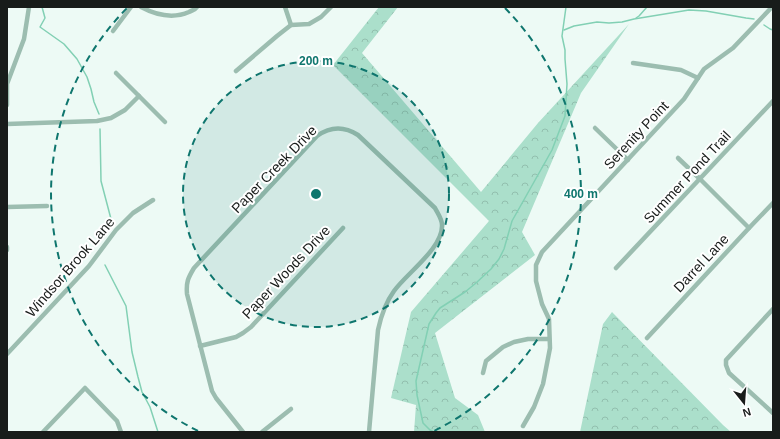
<svg xmlns="http://www.w3.org/2000/svg" width="780" height="439" viewBox="0 0 780 439" font-family="Helvetica,sans-serif">
	<defs>
		<pattern id="forest-crowns" width="20" height="18" patternUnits="userSpaceOnUse"><rect width="20" height="18" fill="#abdfcb"/><path d="M2 6a3 3 0 1 1 6 0M12 15a3 3 0 1 1 6 0" fill="none" stroke="#92bfae"/></pattern>
	</defs>
	<rect width="100%" height="100%" fill="#edfaf5"/>
	<g fill="url(#forest-crowns)">
		<polygon points="379,7 398,7 362,53 481,192 538,123 629,24 581,93 522,232 535,255 435,333 455,398 478,415 485,432 414,432 416,405 391,398 411,312 489,221 333,65"/>
		<polygon points="612,312 723,425 731,432 580,432 603,324"/>
	</g>
	<g fill="none" stroke-linecap="round" stroke-linejoin="round">
		<g stroke="#82d0b4" stroke-width="1.5">
			<polyline points="42,7 45,18 40,27 64,44 77,59 87,77 91,89 94,102 99,114"/>
			<polyline points="636,18 639,16 647,7"/>
			<polyline points="764,25 770,29 773,30"/>
			<polyline points="564,30 574,26 597,22 609,23 622,22 634,19 689,10 706,11 746,18 754,19"/>
			<polyline points="100,129 101,181 111,219"/>
			<polyline points="105,265 126,306 132,352 138,377 142,392 150,407 158,432"/>
			<polyline points="434,432 430,430 423,423 417,395 416,381 429,324 436,313 440,308 465,292 476,283 491,269 499,259 504,249 512,221 552,150 565,116 567,84 565,59 565,50 562,36 566,7"/>
		</g>
		<g stroke="#9cbdb0" stroke-width="4.5">
			<path d="M141,7C156,15 173,19 189,12C193,10 195,10 197,7"/>
			<polyline points="285,7 291,25"/>
			<polyline points="113,31 131,7"/>
			<polyline points="633,63 681,70 698,78"/>
			<polyline points="236,71 277,36 291,25 309,24 321,17 331,7"/>
			<polyline points="116,73 165,122"/>
			<polyline points="7,105 7,84 24,39 29,7"/>
			<polyline points="7,124 97,121 111,118 125,110 139,96"/>
			<polyline points="595,128 628,160"/>
			<polyline points="678,158 700,179 749,228"/>
			<polyline points="7,207 47,206"/>
			<polyline points="7,247 7,250"/>
			<polyline points="616,268 773,101"/>
			<polyline points="773,309 726,360 726,365 729,373 773,413"/>
			<polyline points="647,338 749,228 773,203"/>
			<polyline points="200,346 236,337 243,333 251,327 343,228"/>
			<polyline points="7,354 89,266 116,230 133,213 153,200"/>
			<polyline points="483,373 486,361 503,347 514,342 528,339 549,339"/>
			<polyline points="523,426 534,407 543,384 550,348 549,319 542,304 536,281 536,265 542,252 684,99 704,69 733,48 772,7"/>
			<polyline points="43,432 85,388 117,421 121,432"/>
			<path d="M243,432L216,398L212,391L187,294C186,282 188,278 194,268L317,136C331,126 344,126 358,135L435,208C438,214 442,219 442,225C443,248 407,273 394,291C386,302 381,316 378,330L369,432"/>
			<polyline points="262,432 291,409"/>
		</g>
	</g>
	<circle cx="316" cy="194" r="133" fill="#0f766e" fill-opacity=".12"/>
	<g fill="none" stroke="#0f766e" stroke-width="2" stroke-dasharray="7 5">
		<circle cx="316" cy="194" r="133"/>
		<path d="M198 431A265 265 0 0 1 127 8M505 8A265 265 0 0 1 434 431"/>
	</g>
	<g text-anchor="middle" stroke-width="4" stroke-linejoin="round" paint-order="stroke">
		<g font-size="14" fill="#181c1a" stroke="#fff">
			<text transform="translate(636 135) rotate(-47)" y="5">Serenity Point</text>
			<text transform="translate(274 169) rotate(-46)" y="5">Paper Creek Drive</text>
			<text transform="translate(687 177) rotate(-47)" y="5">Summer Pond Trail</text>
			<text transform="translate(701 263) rotate(-47)" y="5">Darrel Lane</text>
			<text transform="translate(70 267) rotate(-49)" y="5">Windsor Brook Lane</text>
			<text transform="translate(286 272) rotate(-47)" y="5">Paper Woods Drive</text>
		</g>
	</g>
	<circle cx="316" cy="194" r="6" fill="#0f766e" stroke="#fff" stroke-width="2"/>
	<g font-size="12" text-anchor="middle" font-weight="bold" fill="#0f766e" stroke="#fff" stroke-width="4" stroke-linejoin="round" paint-order="stroke">
		<text x="316" y="65">200 m</text>
		<text x="581" y="198">400 m</text>
	</g>
	<rect width="780" height="439" fill="none" stroke="#181c1a" stroke-width="16"/>
	<g transform="translate(744 403) rotate(163)" stroke="#ffffff" stroke-width="3" paint-order="stroke">
	<path d="M0-3L7 15L0 10L-7 15Z" fill="#181c1a"/>
	<text y="-6" font-size="11" font-weight="bold" text-anchor="middle" fill="#181c1a">N</text>
	</g>
</svg>
